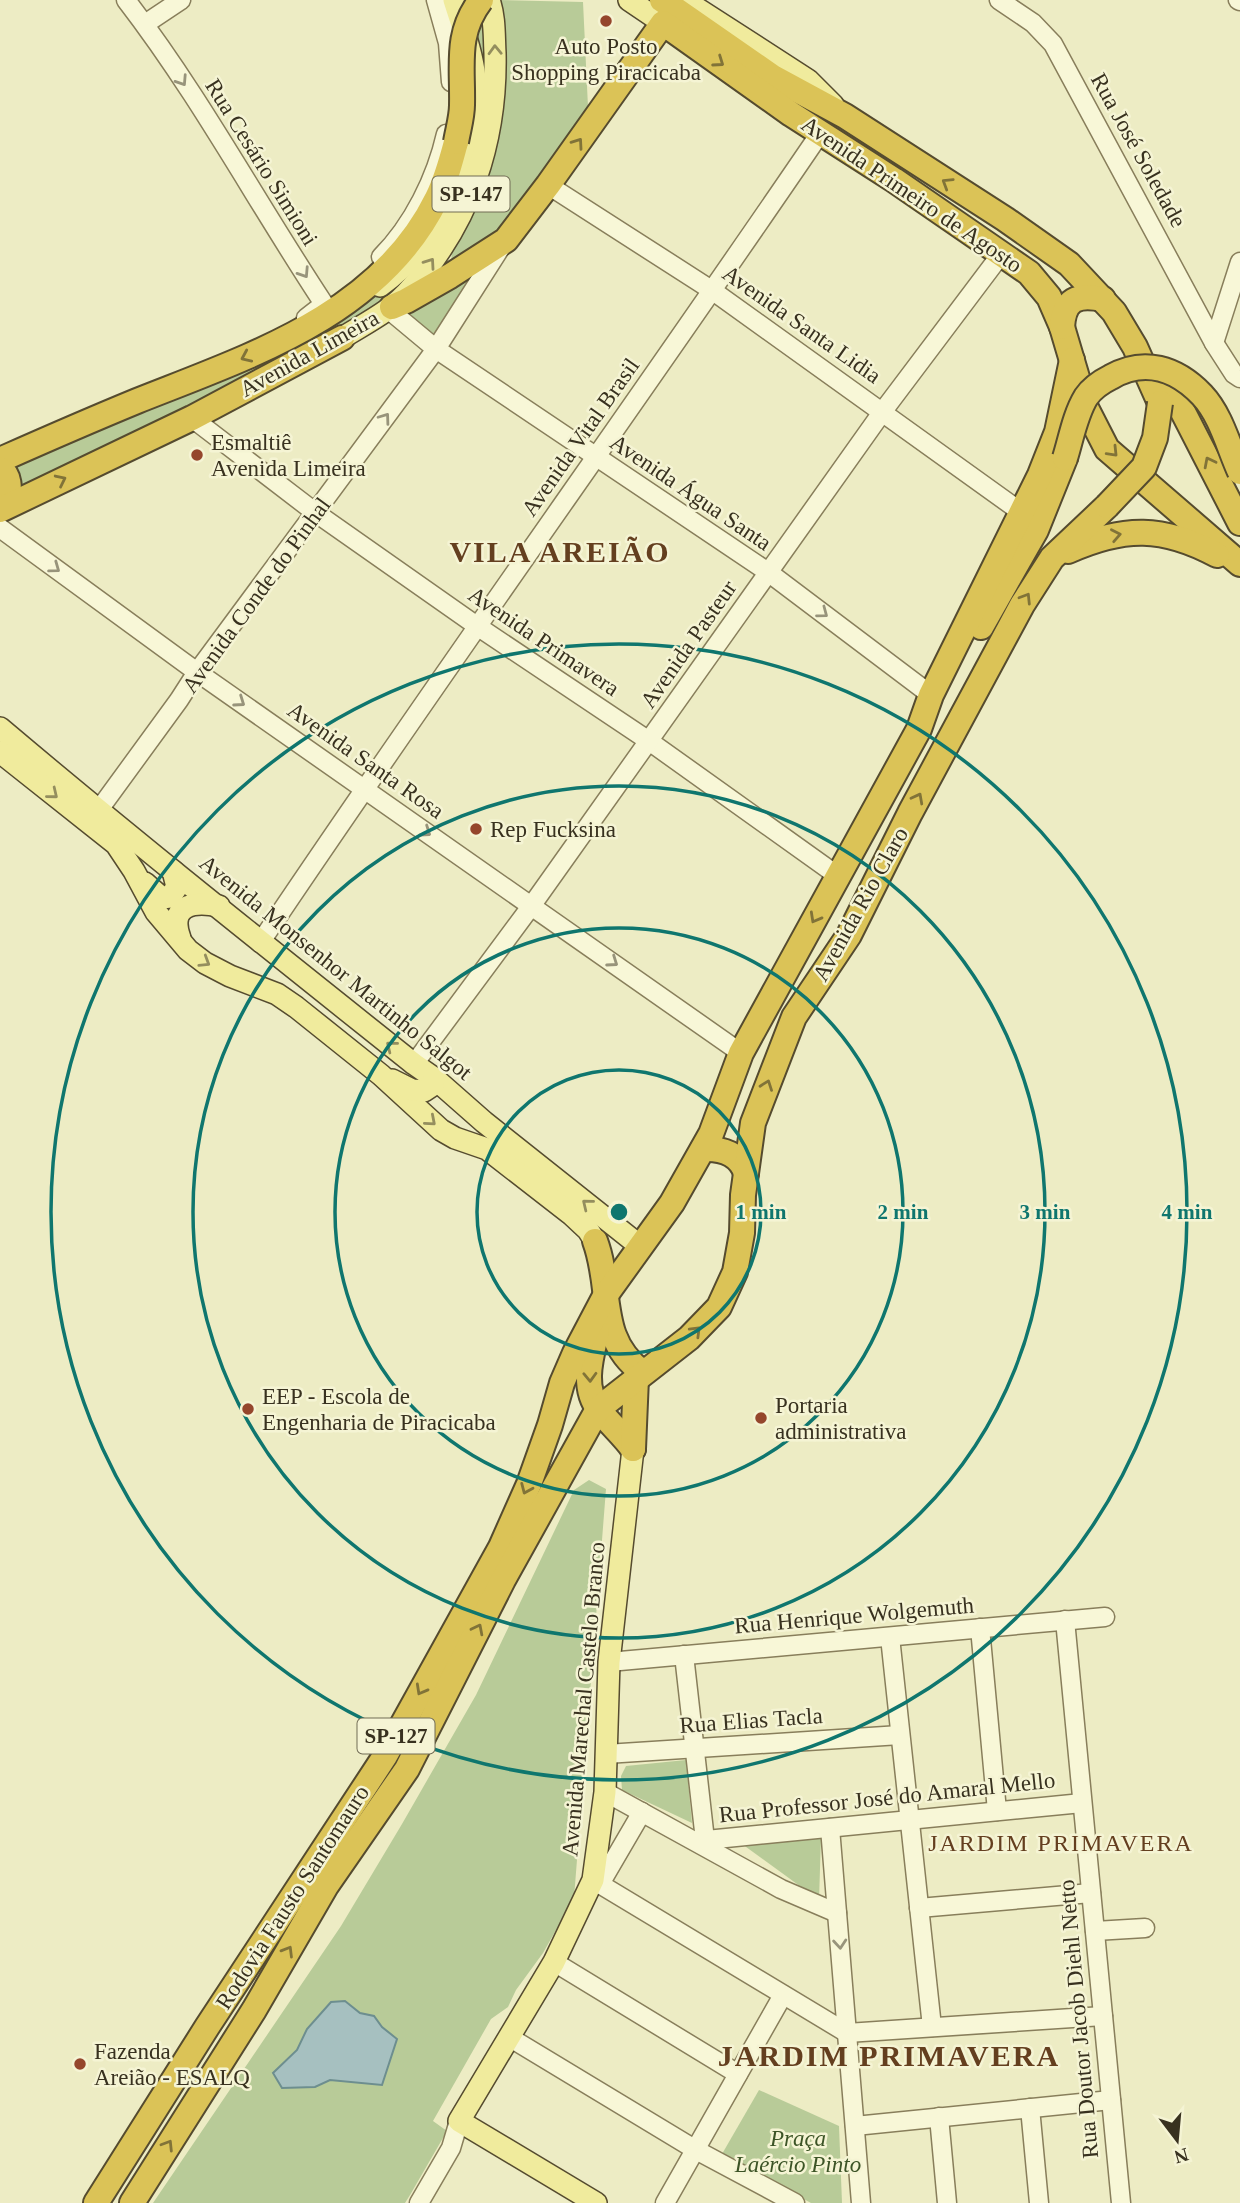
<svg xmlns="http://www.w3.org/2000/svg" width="1240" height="2203" viewBox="0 0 1240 2203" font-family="'Times New Roman',serif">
	<rect width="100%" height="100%" fill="#edecc4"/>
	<g fill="#b8cb98">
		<path d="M454,0H489C499,30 497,69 494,100C488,167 456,241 410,290C375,327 324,348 280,371C188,420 94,465 0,510V460C45,441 91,420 137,401C199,376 261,351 321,320C350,305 378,291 402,269C432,241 452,204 464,166C473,137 479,107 475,77C471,50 462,25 454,0Z"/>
		<polygon points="498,0 583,2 589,128 436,349 401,318 450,276 452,251"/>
		<polygon points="589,1480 606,1489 574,1898 543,1953 516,1990 508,2007 491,2019 433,2121 447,2131 410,2195 405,2203 153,2203 341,1926 402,1824 476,1695 574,1490"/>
		<polygon points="686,1760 692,1823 622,1790 621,1776 626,1766"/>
		<polygon points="821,1837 819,1900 742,1844"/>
		<polygon points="759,2090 839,2126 842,2203 811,2203 722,2154"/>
	</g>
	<polygon fill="#a6c0c0" stroke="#6d8e8f" stroke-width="2" points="345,2001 360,2013 374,2016 382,2027 397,2039 382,2085 330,2080 315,2087 282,2088 273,2073 297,2050 307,2029 331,2002"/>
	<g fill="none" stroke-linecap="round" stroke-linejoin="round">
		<g stroke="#887e5b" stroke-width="21">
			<g id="minor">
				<path d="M126,0C200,96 257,203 324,304L306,318"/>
				<polyline points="436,0 448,43 451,82"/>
				<polyline points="999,0 1033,23 1053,44 1214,343 1234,374 1240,378"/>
				<polyline points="1238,0 1240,1"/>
				<polyline points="145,24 181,0"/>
				<polyline points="548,185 713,291 1021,512"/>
				<path d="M381,257C413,225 436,178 446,134"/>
				<polyline points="388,309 436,349 768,572 931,695"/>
				<polyline points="1214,343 1240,262"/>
				<polyline points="192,418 316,513 477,626 649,741 838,876"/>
				<polyline points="0,528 197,672 741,1053"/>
				<polyline points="98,811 179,700 197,672 436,349 501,247"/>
				<path d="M260,943C443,670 636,404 821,132"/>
				<polyline points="414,1064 532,905 883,411 1002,253"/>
				<polyline points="1065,1620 1121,2203"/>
				<polyline points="980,1628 997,1811"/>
				<polyline points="890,1637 932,2027"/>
				<polyline points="684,1655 705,1840"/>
				<polyline points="609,1662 1105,1617"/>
				<polyline points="606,1754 900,1735"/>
				<polyline points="605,1792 781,1889 837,1913"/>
				<polyline points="830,1828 861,2203"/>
				<polyline points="696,1841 1082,1803"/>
				<polyline points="593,1880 847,2033 1103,2016"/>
				<polyline points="600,1884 642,1812"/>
				<polyline points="919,1908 1091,1893"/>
				<polyline points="1095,1931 1145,1928"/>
				<polyline points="554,1962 738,2074"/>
				<polyline points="509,2037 696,2150 795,2203"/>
				<polyline points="1030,2108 1039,2203"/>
				<polyline points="939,2117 947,2203"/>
				<polyline points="855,2126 1111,2100"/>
				<polyline points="419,2203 451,2148 459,2121"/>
				<polyline points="665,2203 783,1995"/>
			</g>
		</g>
		<g stroke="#554b2f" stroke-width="24">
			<g id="major">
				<polyline points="629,0 663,23"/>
				<polyline points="684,0 808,80 833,105"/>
				<path d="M380,286C441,242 484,154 475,78C472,51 462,26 454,0"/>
				<path d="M342,338C366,323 393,310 411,288C470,222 497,141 495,53C494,35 495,17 489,0"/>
				<path d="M0,728C136,843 275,953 414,1064L434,1078L484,1122L640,1246"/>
				<polyline points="0,752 116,844 134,871 156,912 188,950 205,963 230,976 277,994 296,1007 381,1075 441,1130 455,1138 487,1149 572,1215 588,1230 595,1241"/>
				<polyline points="145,883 162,898 170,897 177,887 173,871"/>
				<path d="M180,938C168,905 193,901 219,906"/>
				<polyline points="392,1080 412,1090 424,1091 433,1085 434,1078"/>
				<polyline points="596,2203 459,2121 554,1962 593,1880 605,1792 609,1662 633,1449"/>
			</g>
		</g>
		<g stroke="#554b2f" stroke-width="28">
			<g id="highway">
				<polyline points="662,0 773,77 845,116 1005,219 1069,264 1114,312 1135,347 1160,403"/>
				<polyline points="392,307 406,301 450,276 506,240 548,185 663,23 791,114 894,180 1029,273 1049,297 1062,327 1086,408 1107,449 1240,564"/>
				<path d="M1062,327C1064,299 1077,294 1103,299"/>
				<polyline points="1162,371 1240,523"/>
				<path d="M0,460C45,440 91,420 137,401C250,356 380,315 437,198C446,180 451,161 456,142"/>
				<path d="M0,469C10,475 10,489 7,499L0,503"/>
				<polyline points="0,510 192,418 342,338"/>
				<path d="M1068,551C1124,526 1163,526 1217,555"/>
				<polyline points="981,627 1036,530 1065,458"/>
				<path d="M703,1149C722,1148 740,1154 746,1173"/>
				<path d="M595,1241C613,1289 596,1338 642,1372"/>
				<path d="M597,1331C591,1357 581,1388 600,1411C610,1424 623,1435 633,1449"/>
				<polyline points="633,1449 636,1378"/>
				<polyline points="96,2203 207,2027 385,1756 501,1547 529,1484 550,1425 562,1383 575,1353 605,1296 672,1203 711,1134 741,1053 919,729 931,695 1040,475 1057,432 1072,360"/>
				<polyline points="132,2203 254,2010 326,1886 407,1769 503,1580 598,1409 689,1338 719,1307 735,1272 742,1233 743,1195 753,1123 794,1017 849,935 910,813 1022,605 1052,558 1107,506"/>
			</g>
		</g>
		<use href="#minor" stroke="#f8f7d7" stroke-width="18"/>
		<use href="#major" stroke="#f0eb9d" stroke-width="21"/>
		<use href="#highway" stroke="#dbc357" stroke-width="24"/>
		<g stroke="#554b2f" stroke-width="28" stroke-linecap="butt">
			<g id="highway-bridge">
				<path d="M456,142C458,130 462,117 462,105C463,65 455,34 481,0"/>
				<path d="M1065,458C1071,439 1075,415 1086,397C1092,388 1101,382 1111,377C1144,358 1176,368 1202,395C1221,415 1229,448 1240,472"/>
				<polyline points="1107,506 1144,467 1155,438 1160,403"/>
			</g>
		</g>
		<use href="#highway-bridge" stroke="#dbc357" stroke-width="24"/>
	</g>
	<defs><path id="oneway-chevron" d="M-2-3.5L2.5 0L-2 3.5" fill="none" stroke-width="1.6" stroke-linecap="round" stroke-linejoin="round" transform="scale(1.75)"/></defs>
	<g stroke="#948e5e">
		<use href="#oneway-chevron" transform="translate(495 50) rotate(-92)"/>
		<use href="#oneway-chevron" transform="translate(430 263) rotate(-55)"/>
		<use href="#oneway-chevron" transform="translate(53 794) rotate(39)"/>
		<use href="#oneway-chevron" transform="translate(205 962) rotate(32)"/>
		<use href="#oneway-chevron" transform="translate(391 1046) rotate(-141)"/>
		<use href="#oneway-chevron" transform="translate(431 1121) rotate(41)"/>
		<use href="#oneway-chevron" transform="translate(587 1204) rotate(-141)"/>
	</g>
	<g stroke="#817338">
		<use href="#oneway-chevron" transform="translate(719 62) rotate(35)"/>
		<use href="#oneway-chevron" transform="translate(578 143) rotate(-55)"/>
		<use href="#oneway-chevron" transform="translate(947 183) rotate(-148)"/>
		<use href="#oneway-chevron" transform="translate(246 357) rotate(156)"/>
		<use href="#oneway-chevron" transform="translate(1113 452) rotate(46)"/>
		<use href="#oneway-chevron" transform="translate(1209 462) rotate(-117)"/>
		<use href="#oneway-chevron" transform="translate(61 480) rotate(-26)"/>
		<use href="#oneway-chevron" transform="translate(1116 535) rotate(-11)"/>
		<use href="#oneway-chevron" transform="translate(1026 598) rotate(-58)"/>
		<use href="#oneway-chevron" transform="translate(918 798) rotate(-62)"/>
		<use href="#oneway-chevron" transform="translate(815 918) rotate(119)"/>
		<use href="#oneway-chevron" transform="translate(767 1085) rotate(-70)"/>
		<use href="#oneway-chevron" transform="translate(696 1331) rotate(-45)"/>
		<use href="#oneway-chevron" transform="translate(590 1377) rotate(88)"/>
		<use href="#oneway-chevron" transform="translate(526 1489) rotate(113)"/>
		<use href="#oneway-chevron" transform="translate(478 1629) rotate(-63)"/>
		<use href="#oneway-chevron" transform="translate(421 1690) rotate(119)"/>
		<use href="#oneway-chevron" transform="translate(288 1951) rotate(-59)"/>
		<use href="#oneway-chevron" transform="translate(168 2145) rotate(-58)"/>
	</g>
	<g stroke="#98947b">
		<use href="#oneway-chevron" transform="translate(182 81) rotate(57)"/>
		<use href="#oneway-chevron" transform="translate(304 273) rotate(57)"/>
		<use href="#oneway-chevron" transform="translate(385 418) rotate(-54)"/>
		<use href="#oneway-chevron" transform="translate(55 568) rotate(36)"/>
		<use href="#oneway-chevron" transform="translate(823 613) rotate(37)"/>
		<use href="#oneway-chevron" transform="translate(240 702) rotate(35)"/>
		<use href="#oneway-chevron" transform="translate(426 832) rotate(35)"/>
		<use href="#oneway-chevron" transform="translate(613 962) rotate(35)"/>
		<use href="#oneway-chevron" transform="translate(840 1944) rotate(85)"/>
	</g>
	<g fill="none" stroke="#0f766e" stroke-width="3.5">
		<circle cx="619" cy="1212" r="142"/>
		<circle cx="619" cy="1212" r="284"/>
		<circle cx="619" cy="1212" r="426"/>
		<circle cx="619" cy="1212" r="568"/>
	</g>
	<g fill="#95462c" stroke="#f5f4d4" stroke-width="2.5">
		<circle cx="606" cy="21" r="7"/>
		<circle cx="197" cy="455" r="7"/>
		<circle cx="476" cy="829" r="7"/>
		<circle cx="248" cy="1409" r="7"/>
		<circle cx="761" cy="1418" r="7"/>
		<circle cx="80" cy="2064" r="7"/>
	</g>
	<g text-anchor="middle" stroke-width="5" stroke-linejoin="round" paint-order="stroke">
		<g fill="#f5f4d4" stroke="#716c55" stroke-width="2">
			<rect x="432.5" y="176.5" width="77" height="35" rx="5"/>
			<rect x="357.5" y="1718.5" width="77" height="35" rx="5"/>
		</g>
		<g font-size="21" font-weight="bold" fill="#38311f">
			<text x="471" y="201">SP-147</text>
			<text x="396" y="1743">SP-127</text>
		</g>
		<g font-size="23" fill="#38311f" stroke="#f5f4d4" text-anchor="start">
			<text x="606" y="54" text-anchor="middle">Auto Posto<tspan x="606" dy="26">Shopping Piracicaba</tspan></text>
			<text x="211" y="450">Esmaltiê<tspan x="211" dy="26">Avenida Limeira</tspan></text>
			<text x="490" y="837">Rep Fucksina</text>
			<text x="262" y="1404">EEP - Escola de<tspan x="262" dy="26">Engenharia de Piracicaba</tspan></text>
			<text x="775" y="1413">Portaria<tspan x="775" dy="26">administrativa</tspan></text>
			<text x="94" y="2059">Fazenda<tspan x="94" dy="26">Areião - ESALQ</tspan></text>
		</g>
		<g font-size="23" fill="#38311f" stroke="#f5f4d4">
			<text transform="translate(1139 150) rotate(61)" y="8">Rua José Soledade</text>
			<text transform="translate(262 162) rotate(58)" y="8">Rua Cesário Simioni</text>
			<text transform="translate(912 194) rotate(34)" y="8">Avenida Primeiro de Agosto</text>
			<text transform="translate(802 324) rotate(35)" y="8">Avenida Santa Lidia</text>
			<text transform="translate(309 353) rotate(-29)" y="8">Avenida Limeira</text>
			<text transform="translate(580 437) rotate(-55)" y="8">Avenida Vital Brasil</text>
			<text transform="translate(691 492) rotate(34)" y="8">Avenida Água Santa</text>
			<text transform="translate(256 595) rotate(-54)" y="8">Avenida Conde do Pinhal</text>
			<text transform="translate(544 641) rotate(34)" y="8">Avenida Primavera</text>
			<text transform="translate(688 644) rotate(-55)" y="8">Avenida Pasteur</text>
			<text transform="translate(366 760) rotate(35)" y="8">Avenida Santa Rosa</text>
			<text transform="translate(860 904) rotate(-61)" y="8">Avenida Rio Claro</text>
			<text transform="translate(336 967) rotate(39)" y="8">Avenida Monsenhor Martinho Salgot</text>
			<text transform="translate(854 1615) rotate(-5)" y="8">Rua Henrique Wolgemuth</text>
			<text transform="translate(583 1699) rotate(-85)" y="8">Avenida Marechal Castelo Branco</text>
			<text transform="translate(751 1720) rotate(-4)" y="8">Rua Elias Tacla</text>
			<text transform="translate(887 1797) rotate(-6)" y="8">Rua Professor José do Amaral Mello</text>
			<text transform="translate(292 1897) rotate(-57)" y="8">Rodovia Fausto Santomauro</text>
			<text transform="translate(1078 2019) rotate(-95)" y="8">Rua Doutor Jacob Diehl Netto</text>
		</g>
		<g font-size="23" font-style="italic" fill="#3c5426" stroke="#f5f4d4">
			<text x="798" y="2146">Praça<tspan x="798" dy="26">Laércio Pinto</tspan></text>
		</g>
		<g font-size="24" letter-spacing="2" fill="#643f1f" stroke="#f5f4d4">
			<text x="1061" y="1851">JARDIM PRIMAVERA</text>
		</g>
		<g font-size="30" font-weight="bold" letter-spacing="2" fill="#643f1f" stroke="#f5f4d4">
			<text x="560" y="562">VILA AREIÃO</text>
			<text x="889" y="2066">JARDIM PRIMAVERA</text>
		</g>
	</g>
	<circle cx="619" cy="1212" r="10" fill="#0f766e" stroke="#f5f4d4" stroke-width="3.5"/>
	<g font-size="21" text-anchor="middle" font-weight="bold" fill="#0f766e" stroke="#f5f4d4" stroke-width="5" stroke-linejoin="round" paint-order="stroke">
		<text x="761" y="1219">1 min</text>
		<text x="903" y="1219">2 min</text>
		<text x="1045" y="1219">3 min</text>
		<text x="1187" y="1219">4 min</text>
	</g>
	<g transform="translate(1177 2140) rotate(164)" stroke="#f5f4d4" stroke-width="5" paint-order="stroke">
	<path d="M0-5L12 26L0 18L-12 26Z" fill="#38311f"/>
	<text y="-10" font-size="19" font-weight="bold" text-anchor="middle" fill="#38311f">N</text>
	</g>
</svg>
